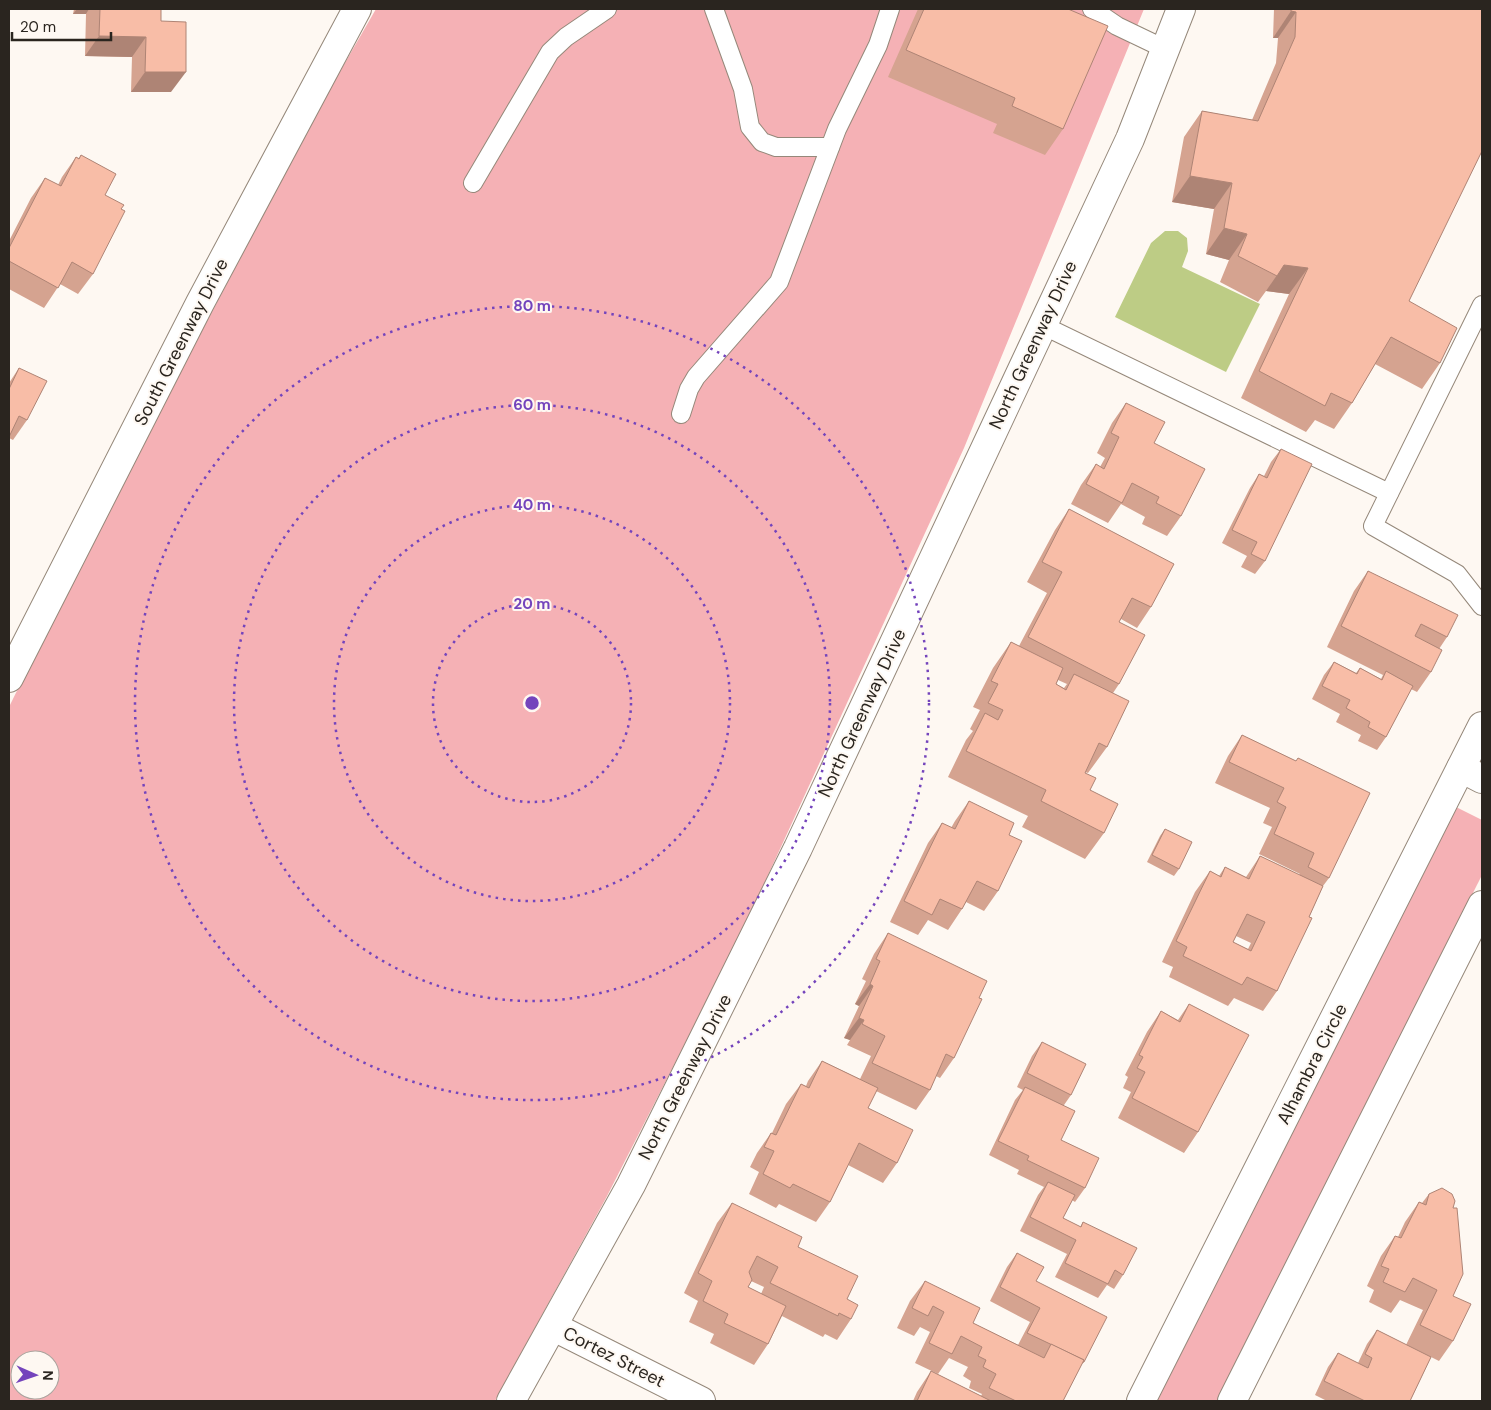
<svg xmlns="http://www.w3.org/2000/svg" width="1491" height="1410" viewBox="0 0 1491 1410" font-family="'DM Sans',sans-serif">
	<rect width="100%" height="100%" fill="#fef8f2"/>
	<g fill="#f5b1b5" fill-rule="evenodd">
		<path d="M376,9H1144L964,448L741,934L606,1198L495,1401H9V707L93,536L331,87ZM20,1360H50V1390H20Z"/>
		<polygon points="1452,805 1482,820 1482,875 1217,1401 1154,1401"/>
	</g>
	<polygon fill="#bdcc85" points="1165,231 1178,231 1187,238 1188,251 1182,267 1260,304 1226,372 1115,317 1151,243"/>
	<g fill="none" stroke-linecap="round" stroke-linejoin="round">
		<g stroke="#95887a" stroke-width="20">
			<g id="lane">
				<polyline points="714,9 743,89 750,127 762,142 776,147 830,147"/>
				<polyline points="1092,9 1117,26 1165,49"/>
				<polyline points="473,183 550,52 566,37 607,9"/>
				<polyline points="1482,305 1373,526 1457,574 1482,606"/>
				<polyline points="1042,325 1389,493"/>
				<polyline points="681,414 689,389 696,377 779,282 837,129 878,45 890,9"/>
			</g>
		</g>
		<g stroke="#95887a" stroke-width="30">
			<g id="street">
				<polyline points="9,678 200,303 357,9"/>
				<polyline points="554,1327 701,1401"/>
				<polyline points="511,1401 631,1185 798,848 1130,139 1181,9"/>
			</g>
		</g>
		<g stroke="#95887a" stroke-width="30">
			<g id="secondary">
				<polyline points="1461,768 1482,779"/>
				<polyline points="1141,1401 1482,726"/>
				<polyline points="1232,1401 1482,905"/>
			</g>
		</g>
		<use href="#lane" stroke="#fff" stroke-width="18"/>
		<use href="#street" stroke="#fff" stroke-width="28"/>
		<use href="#secondary" stroke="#fff" stroke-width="28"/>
	</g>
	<g fill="#d5a390" fill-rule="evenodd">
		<polygon points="74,9 161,9 161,21 171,92 131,92 132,57 85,56 86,14 73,14"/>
		<polygon points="918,9 1068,9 1063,129 1045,155 993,133 997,124 888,77"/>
		<polygon points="1274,9 1482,9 1409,301 1440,363 1422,389 1375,364 1352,403 1334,429 1315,420 1306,432 1241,398 1289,294 1266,291 1258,302 1220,282 1229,260 1206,254 1214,209 1172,202 1184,137 1202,111 1252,120 1276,63 1278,38 1273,38"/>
		<polygon points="81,155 105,195 93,274 78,294 60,284 44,308 9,289 9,241 31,198 45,178 58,185 62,177 76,157 79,158"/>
		<polygon points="19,368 27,420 13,440 9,438 9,383"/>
		<polygon points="1126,403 1154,443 1181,516 1167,536 1142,524 1145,517 1121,504 1108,523 1071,504 1081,485 1096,464 1100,467 1105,458 1097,453 1112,423"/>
		<polygon points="1281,449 1265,561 1255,574 1241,567 1247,556 1222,543 1250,488 1259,474 1264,476 1271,462"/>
		<path d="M1069,509L1151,607L1137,628L1121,619L1119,622V684L1113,693L1107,747L1088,773L1085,772V773L1104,833L1085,859L1022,827L1028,816L948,777L966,740L973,731L970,729L980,710L973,707L993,668L1011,642L1019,646L1047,593L1027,582L1055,530ZM1058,680L1067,684L1064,688L1056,684Z"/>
		<polygon points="1368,571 1447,637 1439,649 1431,672 1417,692 1411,689 1386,737 1377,750 1358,741 1361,735 1336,722 1340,714 1312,699 1324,675 1334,662 1356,673 1360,668 1381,679 1383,675 1327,647 1354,591"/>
		<path d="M1242,735L1296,761L1329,878L1323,886L1309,917L1277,991L1263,1011L1234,998L1228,1006L1169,977L1173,967L1162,962L1195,892L1210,871L1219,876L1225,867L1246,877L1260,856L1299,875L1300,874L1259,854L1272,827L1263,823L1270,808L1215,783L1228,756ZM1236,936L1251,943L1248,949L1233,942Z"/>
		<polygon points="969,801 1009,835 998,891 984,911 966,902 962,909 948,930 928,920 918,935 890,922 928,843 942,823 951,828 955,821"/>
		<polygon points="1165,829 1179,869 1174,876 1147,862 1160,836"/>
		<polygon points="888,933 979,998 954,1058 940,1078 936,1076 930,1090 916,1110 876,1091 868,1108 897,1163 883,1183 848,1165 830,1202 816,1222 779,1204 776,1208 749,1194 759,1172 750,1167 757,1153 771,1133 772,1133 786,1104 801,1084 806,1086 808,1081 822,1061 860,1079 871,1056 847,1045 850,1040 844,1038 859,1006 855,1004 866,981 862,979 874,954"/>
		<polygon points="1189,1004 1198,1132 1184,1153 1118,1118 1131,1092 1123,1088 1128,1077 1125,1075 1147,1032 1161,1011 1178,1020"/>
		<polygon points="1042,1042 1071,1095 1064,1105 1061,1140 1085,1188 1075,1202 1072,1200 1063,1218 1080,1227 1083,1222 1123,1275 1114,1289 1107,1285 1098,1298 1055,1277 1067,1254 1020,1231 1038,1195 1044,1187 1017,1174 1019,1170 989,1155 1015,1100 1023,1090 1017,1087 1032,1056"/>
		<polygon points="1429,1194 1453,1208 1453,1341 1439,1361 1431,1357 1410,1401 1327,1401 1315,1395 1328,1367 1338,1353 1358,1363 1367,1344 1377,1330 1406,1345 1423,1310 1400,1300 1391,1313 1369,1302 1374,1290 1367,1286 1381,1256 1395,1236 1398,1237 1405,1222 1419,1202 1422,1203"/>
		<path d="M732,1203L798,1247L847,1299L851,1319L837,1340L825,1334L823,1337L782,1316L768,1344L754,1365L710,1343L714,1334L689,1322L698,1301L684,1293L717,1223ZM751,1281L764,1287L761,1294L748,1287Z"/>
		<polygon points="1017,1253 1036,1281 1084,1362 1080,1366 1063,1401 913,1401 917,1392 931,1371 981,1396 982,1394 969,1388 971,1381 963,1376 968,1367 949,1358 938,1374 915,1363 930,1332 920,1327 914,1336 897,1328 910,1301 925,1281 973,1323 1018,1345 1030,1322 990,1301 1007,1267"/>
	</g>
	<g fill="#ae8475">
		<polygon points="77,9 89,9 86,14 73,14"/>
		<polygon points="1291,11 1296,12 1278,38 1273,38"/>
		<polygon points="99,36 146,37 132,57 85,56"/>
		<polygon points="145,72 186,72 171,92 131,92"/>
		<polygon points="1190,176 1232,183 1214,209 1172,202"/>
		<polygon points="1224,228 1247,234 1229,260 1206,254"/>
		<polygon points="1284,265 1308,268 1289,294 1266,291"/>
		<polygon points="870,984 873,986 859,1006 855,1004"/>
		<polygon points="859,1018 864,1020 850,1040 844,1038"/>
	</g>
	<g fill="#f8bda7" stroke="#ae8475" fill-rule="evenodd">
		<polygon points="100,9 161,9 161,21 186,22 186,72 145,72 146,37 99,36"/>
		<polygon points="924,9 1068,9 1108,26 1063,129 1012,106 1015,98 906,50"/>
		<polygon points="1291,9 1482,9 1482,151 1409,301 1457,328 1440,363 1391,337 1352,403 1331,393 1325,406 1259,371 1308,268 1284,265 1277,276 1238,256 1247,234 1224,228 1232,183 1190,176 1202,111 1258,121 1295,37 1296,12 1291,11"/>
		<polygon points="81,155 116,174 105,195 124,205 121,209 125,211 93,274 72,262 58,288 9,261 9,248 45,178 61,186 76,157 79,159"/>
		<polygon points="19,368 47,381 27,420 19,416 9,437 9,389"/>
		<polygon points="1126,403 1165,422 1154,443 1205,469 1181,516 1156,503 1159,497 1132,483 1122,503 1086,484 1096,464 1104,469 1119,437 1111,433"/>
		<polygon points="1281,449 1312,464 1265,561 1251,554 1257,542 1232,530 1259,474 1267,478"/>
		<polygon points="1069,509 1174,564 1151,607 1132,598 1119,622 1145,635 1119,684 1028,637 1062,572 1042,562"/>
		<polygon points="1368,571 1458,615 1447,637 1421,624 1415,636 1442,650 1431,672 1341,626"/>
		<polygon points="1011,642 1063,668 1056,684 1066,690 1074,674 1129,701 1107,747 1099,743 1085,773 1096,778 1090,790 1118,804 1104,833 1041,801 1046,790 966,751 985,713 998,720 1003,710 988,703 998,684 991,681"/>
		<polygon points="1334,662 1357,674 1360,668 1382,680 1386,671 1413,686 1386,737 1368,727 1370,722 1346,708 1350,700 1322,686"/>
		<polygon points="1242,735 1296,761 1298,758 1370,793 1329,878 1308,867 1314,853 1274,834 1286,807 1277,802 1284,788 1229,762"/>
		<polygon points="969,801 1014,823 1009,835 1022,841 998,891 977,881 962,909 940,899 932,915 904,901 942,823 955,829"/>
		<polygon points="1165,829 1192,842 1179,869 1152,855"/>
		<path d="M1260,856L1323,886L1309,917L1312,918L1277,991L1247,977L1242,985L1183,956L1187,947L1176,941L1210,871L1221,877L1225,867L1249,879ZM1247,914L1265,922L1251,951L1233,942Z"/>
		<polygon points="888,933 987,981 979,998 982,999 954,1058 946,1054 930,1090 872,1063 885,1036 862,1024 864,1020 859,1018 873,986 870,984 880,961 876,959"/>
		<polygon points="1189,1004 1249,1035 1198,1132 1132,1098 1145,1072 1137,1068 1143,1057 1139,1055 1161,1011 1180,1022"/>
		<polygon points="1042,1042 1086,1064 1071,1095 1027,1073"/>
		<polygon points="822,1061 878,1088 868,1108 913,1130 897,1163 859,1143 830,1202 793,1184 790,1188 763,1174 774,1151 764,1147 771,1133 776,1135 801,1084 809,1088"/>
		<polygon points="1025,1087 1075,1111 1061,1140 1099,1158 1085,1188 1027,1160 1029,1156 998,1141"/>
		<polygon points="1048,1182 1075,1195 1063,1218 1081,1227 1083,1222 1137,1248 1123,1275 1115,1270 1108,1284 1065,1263 1076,1240 1030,1217"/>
		<polygon points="1442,1188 1452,1194 1455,1201 1453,1208 1457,1208 1463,1274 1453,1296 1471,1304 1453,1341 1420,1325 1437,1290 1413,1278 1405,1292 1383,1282 1389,1269 1381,1266 1395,1236 1401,1238 1419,1202 1426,1205 1429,1194"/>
		<polygon points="732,1203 802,1237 798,1247 858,1276 847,1299 858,1305 851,1319 839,1313 838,1316 770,1283 778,1267 757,1256 749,1272 752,1280 748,1287 786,1306 768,1344 724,1323 728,1314 703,1301 712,1281 698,1273"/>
		<polygon points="1017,1253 1044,1267 1036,1281 1107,1317 1084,1362 1083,1362 1084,1360 1027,1333 1040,1308 1000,1287"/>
		<polygon points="925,1281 980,1308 973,1323 1044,1358 1051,1344 1084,1360 1063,1401 1016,1401 989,1388 996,1374 983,1367 986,1360 978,1356 982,1347 961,1336 952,1354 929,1343 944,1312 933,1306 928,1316 912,1308"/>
		<polygon points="1377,1330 1431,1357 1410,1401 1365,1401 1324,1381 1338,1353 1368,1368 1372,1358 1365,1354"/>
		<polygon points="931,1371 991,1401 917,1401"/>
	</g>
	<g fill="none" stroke="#7444bc" stroke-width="2.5" stroke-dasharray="2.5 5">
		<circle cx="532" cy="703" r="99"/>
		<circle cx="532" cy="703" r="198"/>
		<circle cx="532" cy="703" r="298"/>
		<circle cx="532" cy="703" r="397"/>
	</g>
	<g text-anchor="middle" stroke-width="4" stroke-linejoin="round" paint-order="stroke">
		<g font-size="18" fill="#2a251f" stroke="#fef8f2">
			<text transform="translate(181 342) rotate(-63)" y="6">South Greenway Drive</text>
			<text transform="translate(1033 345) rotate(-65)" y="6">North Greenway Drive</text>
			<text transform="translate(862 713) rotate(-65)" y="6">North Greenway Drive</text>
			<text transform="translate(1312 1064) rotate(-63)" y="6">Alhambra Circle</text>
			<text transform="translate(685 1077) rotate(-63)" y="6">North Greenway Drive</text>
			<text transform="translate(614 1357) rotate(27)" y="6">Cortez Street</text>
		</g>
	</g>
	<circle cx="532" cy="703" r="8" fill="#7444bc" stroke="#fef8f2" stroke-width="2.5"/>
	<g font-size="15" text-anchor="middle" font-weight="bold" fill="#7444bc" stroke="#fef8f2" stroke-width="4" stroke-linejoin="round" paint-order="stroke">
		<text x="532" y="311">80 m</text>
		<text x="532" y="410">60 m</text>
		<text x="532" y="510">40 m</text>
		<text x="532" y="609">20 m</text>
	</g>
	<rect width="1491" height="1410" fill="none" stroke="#2a251f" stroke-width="20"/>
	<g transform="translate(35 1375) rotate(92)"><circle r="24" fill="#fef8f2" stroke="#a9a49e"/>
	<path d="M0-4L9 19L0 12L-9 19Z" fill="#7444bc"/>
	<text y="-8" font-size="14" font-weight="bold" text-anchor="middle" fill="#2a251f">N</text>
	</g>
	<path d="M12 32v8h99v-8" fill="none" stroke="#2a251f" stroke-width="2.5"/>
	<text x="20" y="32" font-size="15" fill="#2a251f" stroke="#fef8f2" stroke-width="4" paint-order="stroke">20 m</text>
</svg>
